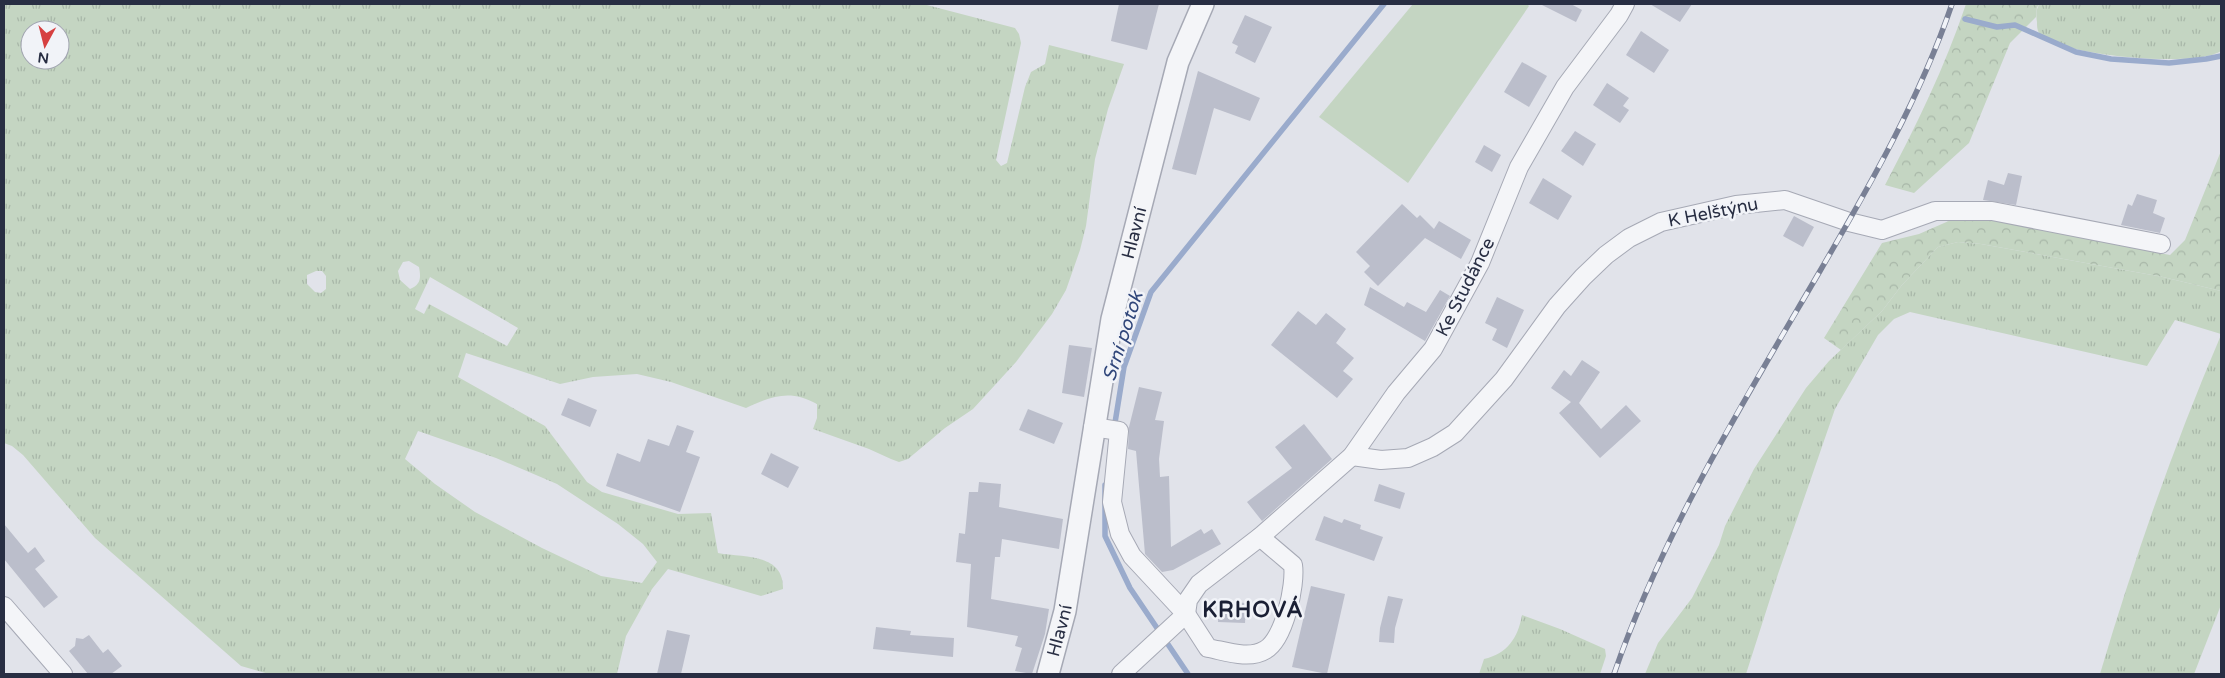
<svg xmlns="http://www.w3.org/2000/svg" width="2225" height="678" viewBox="0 0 2225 678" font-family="'Varela Round',sans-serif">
	<defs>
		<pattern id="grass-tufts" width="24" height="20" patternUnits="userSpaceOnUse" patternTransform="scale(1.25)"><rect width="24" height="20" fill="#c4d5c2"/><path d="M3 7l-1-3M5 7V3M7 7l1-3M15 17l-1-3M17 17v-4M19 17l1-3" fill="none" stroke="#a8b7a8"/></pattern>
		<pattern id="forest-crowns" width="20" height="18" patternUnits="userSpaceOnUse" patternTransform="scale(1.25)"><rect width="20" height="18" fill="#c4d5c2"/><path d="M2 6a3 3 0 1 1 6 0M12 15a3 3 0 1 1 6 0" fill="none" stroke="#a8b7a8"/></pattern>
	</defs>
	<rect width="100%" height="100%" fill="#e1e3ea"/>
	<g fill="url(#grass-tufts)" fill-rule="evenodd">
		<path d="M4,4H923L1015,28L1019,34L1021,43L996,160L1001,166L1007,163L1025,87L1031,72L1045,64L1049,45L1124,64L1108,109L1095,159L1086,226L1080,250L1066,290L1052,314L1016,362L973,409L945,428L908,459L899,462L891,459L869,449L813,429L817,418V404C790,389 772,396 746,408L671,382L637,374L593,377L560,384L466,353L458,377L545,426L587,482L602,492L678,514L711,513L718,553C745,558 784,553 783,589L761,596L668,569L652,589L626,636L617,674H269L241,666L95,538L23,455L12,446L4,443ZM30,30H60V60H30ZM409,261L419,267C421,278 421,284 410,289L400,280L398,271L403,262ZM316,271H322L326,276V289L321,293L315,292L307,284V275ZM430,277L518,328L507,346L429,304L424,314L415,309ZM418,431L496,458L557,484L618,524L643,544L657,562L642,583L601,576L542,548L475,512L435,484L405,459Z"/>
		<path d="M2040,4H2221V51C2195,68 2066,56 2042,36C2037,32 2037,27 2037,22C2036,15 2036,8 2040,4Z"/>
		<polygon points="1958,242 1981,244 2163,277 2221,291 2221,334 2175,320 2147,366 1910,312 1894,319 1878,335 1835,409 1778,574 1746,674 1645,674 1658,643 1692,598 1719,545 1725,526 1754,469 1806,388 1829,361 1882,311 1902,285 1938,247"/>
		<path d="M2221,335V605L2194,674H2100C2134,559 2174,445 2221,335Z"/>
		<path d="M1522,615L1560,629L1605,649L1606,656L1600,674H1479L1484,659C1507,654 1518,638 1522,615Z"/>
	</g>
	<g fill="url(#forest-crowns)">
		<path d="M1966,4H2040L2037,7L2036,17L2010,43L1969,143L1914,193L1885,185C1916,126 1945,67 1966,4Z"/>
		<polygon points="2221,151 2221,291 2163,277 1981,244 1958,242 1938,247 1902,285 1882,311 1841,350 1824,338 1882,243 1919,234 1951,220 1995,221 2170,255 2185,240"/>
	</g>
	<polygon fill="#c4d5c2" points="1413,4 1527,4 1529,6 1408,183 1319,117"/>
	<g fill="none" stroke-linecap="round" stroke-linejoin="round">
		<g stroke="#9aabcc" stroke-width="5.5">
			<polyline points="1965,19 1997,27 2015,25 2076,52 2111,59 2169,63 2206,59 2221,56"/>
			<polyline points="1114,429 1124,367 1151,292 1384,4"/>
			<polyline points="1105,485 1105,536 1130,588 1188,674"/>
		</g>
	</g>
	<g fill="#bbbecb">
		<polygon points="1119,4 1159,4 1147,50 1111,41"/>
		<polygon points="1540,4 1571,4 1582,10 1576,22"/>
		<polygon points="1650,4 1692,4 1680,22"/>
		<polygon points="1245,15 1272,27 1255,63 1235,53 1238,46 1232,43"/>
		<polygon points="1641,31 1669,50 1654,73 1626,55"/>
		<polygon points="1522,62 1547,76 1529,107 1504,92"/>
		<polygon points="1198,71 1260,98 1250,121 1214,108 1196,175 1172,169"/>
		<polygon points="1607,83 1629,98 1623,106 1629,110 1620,123 1593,105"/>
		<polygon points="1575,131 1596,144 1583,166 1561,151"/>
		<polygon points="1484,145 1501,155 1492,172 1475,162"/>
		<polygon points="2008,173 2022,176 2016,205 1983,200 1988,180 2004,185"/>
		<polygon points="1543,178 1572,196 1558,220 1529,203"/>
		<polygon points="2137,194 2157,200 2153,213 2165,218 2160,233 2121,225 2128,204 2132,206"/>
		<polygon points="1402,204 1417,218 1420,215 1434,229 1439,221 1471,240 1461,259 1425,238 1378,286 1364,272 1370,266 1356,252"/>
		<polygon points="1794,216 1814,227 1803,247 1783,236"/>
		<polygon points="1370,287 1404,307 1407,302 1426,312 1440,290 1450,296 1425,341 1364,305"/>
		<polygon points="1497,297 1524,310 1507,348 1492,340 1497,329 1485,323"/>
		<polygon points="1298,311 1316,325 1326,313 1346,329 1336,343 1354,358 1343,371 1353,379 1337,398 1271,345"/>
		<polygon points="1069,345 1092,348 1084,397 1062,393"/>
		<polygon points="1582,360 1600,372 1579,403 1601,429 1626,405 1641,421 1600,458 1559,413 1571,402 1551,388 1564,370 1571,376"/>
		<polygon points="1139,387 1162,392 1155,420 1164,421 1159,459 1160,477 1169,476 1171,547 1201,529 1204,534 1212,529 1221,544 1173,570 1162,572 1145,554 1136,451 1128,449 1129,427"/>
		<polygon points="568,398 597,410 590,427 561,415"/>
		<polygon points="1028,409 1063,423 1054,444 1019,430"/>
		<polygon points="1304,424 1332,459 1262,521 1247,502 1292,468 1275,447"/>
		<polygon points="677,425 694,431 686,452 700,457 680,512 606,486 617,453 640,462 648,439 669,446"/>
		<polygon points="771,453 799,467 788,488 761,474"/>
		<polygon points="979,482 1001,484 999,507 1063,519 1059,549 1002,539 1000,557 995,557 991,599 1049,609 1045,634 1032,674 1015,671 1022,648 1015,646 1018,636 967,627 971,564 956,562 959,533 965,534 969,492 978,492"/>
		<polygon points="1379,484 1405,493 1400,509 1374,501"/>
		<polygon points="1324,516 1342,523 1344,519 1361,525 1360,529 1383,537 1374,561 1315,540"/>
		<polygon points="4,524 28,553 35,547 45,561 35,569 58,597 44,608 4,559"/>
		<polygon points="1311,586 1345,594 1327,674 1292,667"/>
		<polygon points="1388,596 1403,599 1395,628 1394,643 1379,642 1380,628"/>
		<polygon points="1219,601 1246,603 1245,623 1218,622"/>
		<polygon points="876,627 911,631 910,635 954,638 953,657 873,649"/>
		<polygon points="667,630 690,635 681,674 657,674"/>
		<polygon points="89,635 103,653 108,649 122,666 111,674 88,674 69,651 75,646 76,638 83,639"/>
	</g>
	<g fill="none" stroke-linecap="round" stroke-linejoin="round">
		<g stroke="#a6a9b5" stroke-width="20">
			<g id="minor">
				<path d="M1093,427L1119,431L1112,502L1120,534L1132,556L1186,614L1208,648C1225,651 1249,660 1265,650C1284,640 1296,585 1293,565L1260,537"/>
				<polyline points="1352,456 1381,460 1408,458 1433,447 1455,433 1504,379 1557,306 1583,277 1606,255 1629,238 1661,222 1736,205 1785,200 1849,222 1882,230 1935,211 1992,211 2161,244"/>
				<polyline points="4,606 63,674"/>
				<polyline points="1121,674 1186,614 1188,600 1199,584 1260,537 1352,456 1396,393 1433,349 1480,263 1519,167 1565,87 1619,15 1625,4"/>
			</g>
		</g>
		<g stroke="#a6a9b5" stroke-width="24">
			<g id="tertiary">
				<path id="s1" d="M1048,674L1065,611L1112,319L1178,62L1203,4"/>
			</g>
		</g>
		<use href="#minor" stroke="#f4f5f8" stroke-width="18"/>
		<use href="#tertiary" stroke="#f4f5f8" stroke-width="21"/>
		<g stroke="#798095" stroke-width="5.5">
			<path id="rail" d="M1614,674C1663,532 1744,401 1820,271C1870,185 1920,98 1952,4"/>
		</g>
		<use href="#rail" stroke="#f1f3f8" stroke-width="4" stroke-dasharray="11" stroke-linecap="butt"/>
	</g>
	<g text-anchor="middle" stroke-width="5" stroke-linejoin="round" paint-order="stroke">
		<g font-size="18" fill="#282e43" stroke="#f1f3f8">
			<text transform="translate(1713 212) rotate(-11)" y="6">K Helštýnu</text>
			<text dy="6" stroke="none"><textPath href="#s1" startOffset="450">Hlavní</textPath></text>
			<text transform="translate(1465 287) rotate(-63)" y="6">Ke Studánce</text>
			<text dy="6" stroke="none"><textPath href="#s1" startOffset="45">Hlavní</textPath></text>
		</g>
		<g font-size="19" font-style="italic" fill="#30467a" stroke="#f1f3f8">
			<text transform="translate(1122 336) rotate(-72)" y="7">Srní potok</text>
		</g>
		<g font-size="22" font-weight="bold" letter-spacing="1" fill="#1a1f34" stroke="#f1f3f8">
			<text x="1253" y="617">KRHOVÁ</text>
		</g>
	</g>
	<rect width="2225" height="678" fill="none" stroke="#282e43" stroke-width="10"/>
	<g transform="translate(45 45) rotate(187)"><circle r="24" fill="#f1f3f8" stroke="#a1a4b0"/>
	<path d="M0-4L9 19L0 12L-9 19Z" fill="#d64040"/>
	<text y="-8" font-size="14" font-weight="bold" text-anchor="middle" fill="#282e43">N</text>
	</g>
</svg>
